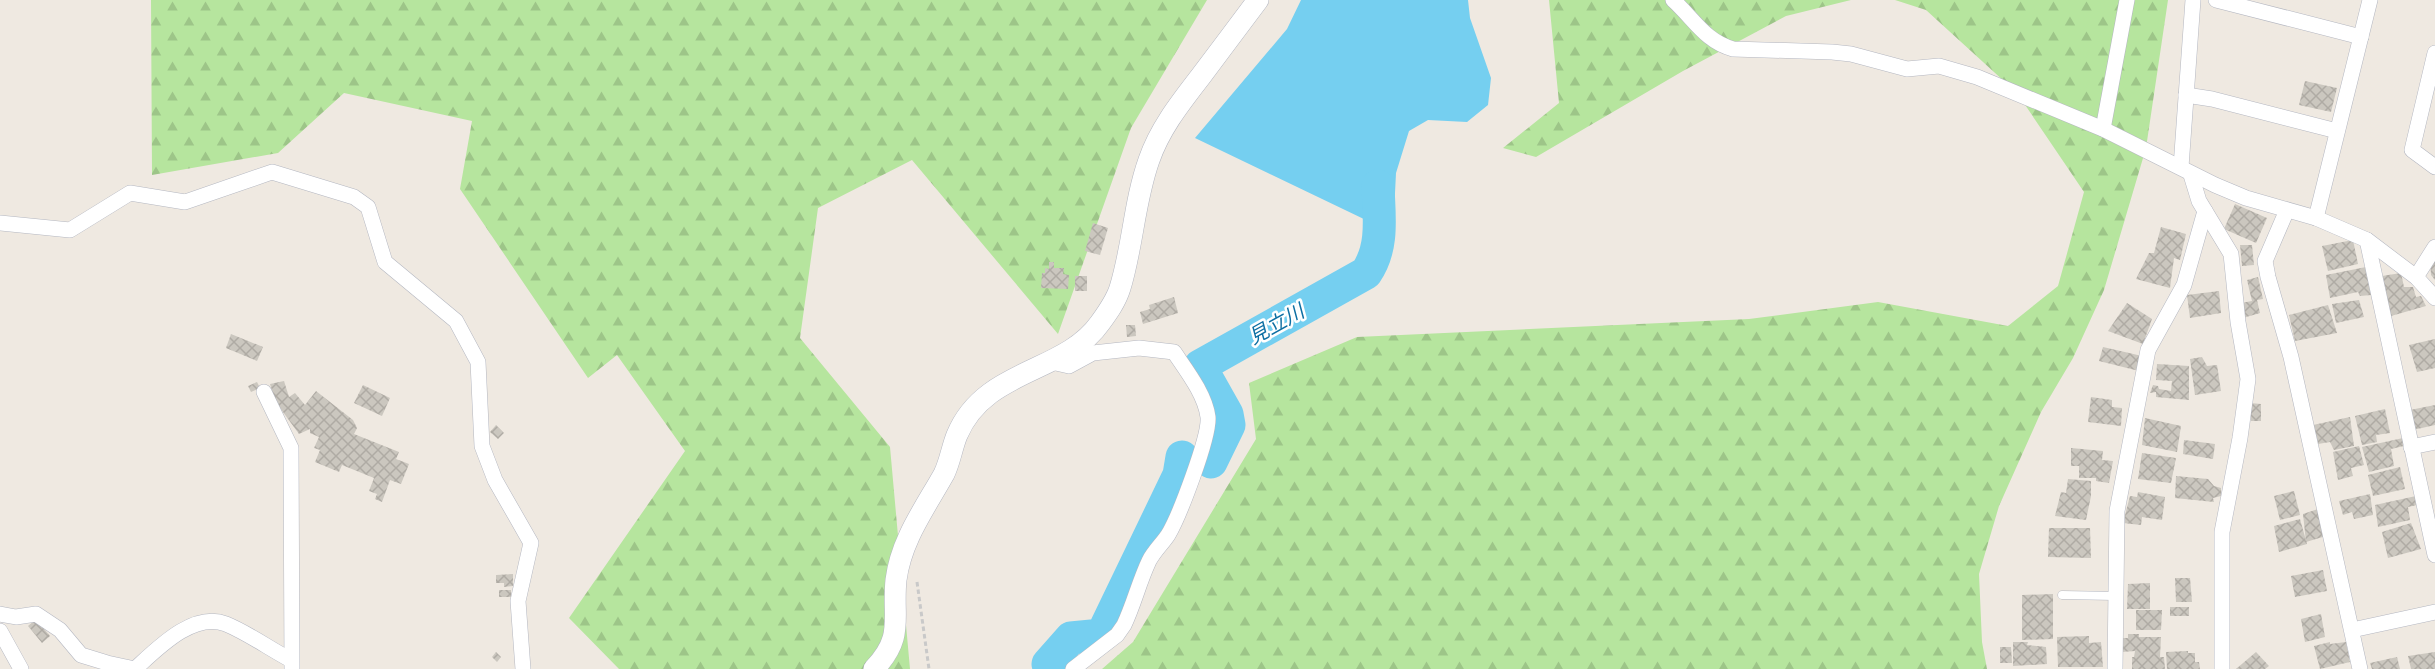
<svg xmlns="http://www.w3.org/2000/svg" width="2435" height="669" viewBox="0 0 2435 669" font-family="Mulish,'Noto Sans JP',sans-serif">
	<defs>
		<pattern id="forest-firs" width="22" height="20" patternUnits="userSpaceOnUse" patternTransform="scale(1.5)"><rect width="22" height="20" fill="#b6e59e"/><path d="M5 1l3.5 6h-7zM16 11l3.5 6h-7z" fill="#9dc588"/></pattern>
		<pattern id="building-cross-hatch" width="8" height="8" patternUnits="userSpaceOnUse" patternTransform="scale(1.5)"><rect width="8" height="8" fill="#cbc7bf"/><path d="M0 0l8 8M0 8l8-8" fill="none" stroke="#afaba4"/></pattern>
	</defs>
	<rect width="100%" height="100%" fill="#efe9e1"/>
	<g fill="url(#forest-firs)">
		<polygon points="151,0 1207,0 1131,128 1058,334 912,160 818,208 800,338 890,447 910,669 619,669 569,618 685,451 617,355 588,378 460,189 472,121 344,93 278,153 152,175"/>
		<polygon points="1549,0 1851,0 1786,16 1683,71 1536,157 1503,148 1559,103"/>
		<polygon points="1895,0 2168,0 2146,148 2104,290 2073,358 2041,412 1999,506 1979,574 1982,642 1987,669 1102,669 1133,642 1256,439 1249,383 1357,337 1749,319 1878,302 2008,326 2058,286 2084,192 2017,93 1926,10"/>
	</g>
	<polygon fill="#75cff0" points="1301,0 1468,0 1470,18 1491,78 1488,105 1467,122 1428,120 1409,131 1396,173 1393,233 1195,138 1287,29"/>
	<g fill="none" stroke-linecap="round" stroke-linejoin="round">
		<g stroke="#75cff0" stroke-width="33">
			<path d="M1211,462L1229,425L1227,414L1200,366L1366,273C1384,247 1379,216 1378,186"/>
			<polyline points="1048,664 1071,638 1102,635 1179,475 1182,457"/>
		</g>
	</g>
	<g fill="url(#building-cross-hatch)">
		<polygon points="2305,81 2337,88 2331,112 2299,105"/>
		<polygon points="2235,204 2267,218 2256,243 2224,229"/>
		<polygon points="1093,223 1108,228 1100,255 1085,251"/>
		<polygon points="2161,227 2186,234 2180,260 2174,258 2170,288 2136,279 2149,253 2154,253"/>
		<polygon points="2353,240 2358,264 2328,271 2322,246"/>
		<polygon points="2240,245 2252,245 2254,265 2242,266"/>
		<polygon points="2435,255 2435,280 2431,275 2430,260"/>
		<polygon points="1049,262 1054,262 1054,268 1064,268 1063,274 1069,275 1068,289 1041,288 1042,273 1045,273 1045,268 1049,269"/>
		<polygon points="2366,267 2371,295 2360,296 2358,292 2330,298 2326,275"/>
		<polygon points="2401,273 2404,287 2413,287 2416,297 2421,296 2426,306 2391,316 2382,276"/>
		<rect x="1075" y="276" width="12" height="15"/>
		<polygon points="2258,277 2263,299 2257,300 2260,313 2243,318 2241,303 2252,301 2247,280"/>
		<polygon points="2219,291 2221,313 2190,318 2187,295"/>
		<polygon points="1174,297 1178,313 1143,324 1140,312 1150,309 1149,305"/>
		<polygon points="2359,300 2364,317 2336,323 2332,304"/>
		<polygon points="2127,303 2152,319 2143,344 2108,331"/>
		<polygon points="2328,305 2337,333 2295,341 2289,315"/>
		<polygon points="1126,325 1135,325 1136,336 1127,337"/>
		<polygon points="231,334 263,347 257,361 226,348"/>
		<polygon points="2435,339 2435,368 2417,372 2409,345"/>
		<polygon points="2103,347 2142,356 2139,371 2099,361"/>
		<polygon points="2202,357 2207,366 2217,365 2221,391 2195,395 2190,359"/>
		<polygon points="2157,364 2189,366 2189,400 2156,397 2156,392 2150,393 2153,385 2158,386 2159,389 2171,391 2172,381 2156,380"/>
		<polygon points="284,381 289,397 295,393 305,405 316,391 353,420 357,428 354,434 399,452 396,459 409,464 401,484 390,480 382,502 375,499 377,494 369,491 374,478 342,465 339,472 315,462 320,450 314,448 319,437 310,433 310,429 299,434 275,401 270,384"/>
		<polygon points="257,382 260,388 251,392 248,386"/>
		<polygon points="363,385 390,398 382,416 354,403"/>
		<polygon points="2091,397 2112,400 2112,407 2122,408 2121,426 2088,422"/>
		<polygon points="2250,403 2261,404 2261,421 2251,421"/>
		<polygon points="2435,405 2435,425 2413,430 2410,410"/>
		<polygon points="2385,409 2390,433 2376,435 2377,442 2362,445 2355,416"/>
		<polygon points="2350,417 2354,446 2334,450 2330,442 2318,444 2313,425"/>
		<polygon points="2145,418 2181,426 2177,452 2142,445"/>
		<polygon points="496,425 504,433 498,439 490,432"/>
		<polygon points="2403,438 2404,446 2391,449 2394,466 2369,472 2362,447"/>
		<polygon points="2184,440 2215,444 2213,459 2183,454"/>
		<polygon points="2359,446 2364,465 2351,468 2353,476 2338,480 2333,452"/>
		<polygon points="2071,448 2103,451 2102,460 2113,461 2109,483 2096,481 2096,478 2079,478 2079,466 2071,466"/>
		<polygon points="2142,453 2176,458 2171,483 2138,479"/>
		<polygon points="2400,467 2405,489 2373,496 2368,475"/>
		<polygon points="2176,476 2208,479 2214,486 2221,488 2221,496 2213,498 2214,502 2175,498"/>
		<polygon points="2068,479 2091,481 2091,496 2086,520 2055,516 2061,492 2066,493"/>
		<polygon points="2294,491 2300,515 2280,520 2274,496"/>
		<polygon points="2138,492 2165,497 2162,520 2142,517 2141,525 2123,523 2130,496 2137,497"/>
		<polygon points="2370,494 2373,515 2354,519 2352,512 2343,515 2339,501"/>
		<polygon points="2416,496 2417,505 2408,507 2410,520 2378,527 2375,505"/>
		<polygon points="2321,508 2326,536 2306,542 2303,514"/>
		<polygon points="2300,519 2307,544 2279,552 2274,526"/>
		<polygon points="2411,523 2421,549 2388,558 2382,532"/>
		<polygon points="2049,528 2090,528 2091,558 2048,557"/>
		<polygon points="2323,570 2327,591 2295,597 2291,576"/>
		<polygon points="513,574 513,586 504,587 504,583 496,583 496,575"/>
		<polygon points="2175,578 2190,578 2192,602 2176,602"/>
		<polygon points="2150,583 2150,609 2127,609 2128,584"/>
		<rect x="499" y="590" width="12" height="7"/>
		<polygon points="2053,594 2053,639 2022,640 2022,595"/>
		<rect x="2170" y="607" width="19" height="9"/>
		<polygon points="2136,610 2162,610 2161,630 2136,630"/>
		<polygon points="2321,614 2325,637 2305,642 2301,619"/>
		<polygon points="36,619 50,636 42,643 28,626"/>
		<polygon points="2128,634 2139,634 2139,637 2161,637 2160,657 2164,657 2165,669 2132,669 2132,657 2134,657 2135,651 2122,652 2122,638 2128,638"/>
		<polygon points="2089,636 2089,643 2101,642 2103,667 2058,667 2057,637"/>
		<polygon points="2013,642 2028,642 2027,645 2046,647 2047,664 2013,666"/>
		<polygon points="2330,642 2330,644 2346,642 2350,662 2320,669 2314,646"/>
		<polygon points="2000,647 2011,647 2012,663 2000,663"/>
		<polygon points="2188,651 2188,653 2195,653 2195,662 2199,662 2200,669 2167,669 2166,652"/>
		<polygon points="496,652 501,657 497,662 492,657"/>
		<polygon points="2256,652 2269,666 2265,669 2236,669"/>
		<polygon points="2435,652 2435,669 2411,669 2408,656"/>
		<polygon points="2397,657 2400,669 2372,669 2370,663"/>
	</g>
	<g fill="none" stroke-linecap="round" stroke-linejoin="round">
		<g stroke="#b4b7c1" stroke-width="9">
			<polyline id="lane" points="2062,595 2115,596"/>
		</g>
		<g stroke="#b4b7c1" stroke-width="16">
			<g id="street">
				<path d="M1673,0C1694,19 1705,41 1733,49L1832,52L1851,54L1907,69L1939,66L1977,77L2103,129L2215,185L2246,198L2316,218L2367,240L2416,277L2435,298"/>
				<polyline points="2216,0 2361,37"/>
				<polyline points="2435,53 2412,150 2435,167"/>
				<polyline points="2186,95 2212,99 2337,131"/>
				<polyline points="2103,129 2127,0"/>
				<polyline points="2181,167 2193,0"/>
				<polyline points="2191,175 2199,201 2231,254 2238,322 2248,379 2240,438 2222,532 2222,669"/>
				<polyline points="2287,210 2265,261 2268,277 2291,357 2360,669"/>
				<polyline points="2316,218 2370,0"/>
				<polyline points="0,223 70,230 130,193 185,202 272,172 354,197 368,207 385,262 456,321 478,362 482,446 495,480 531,543 518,601 523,669"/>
				<polyline points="2367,240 2435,555"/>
				<polyline points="2416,277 2435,247"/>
				<path d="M1047,361L1069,366L1093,353L1139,348L1174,352C1186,370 1205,394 1208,417C1210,436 1179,517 1168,535C1162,544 1154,551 1149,561C1139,582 1134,604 1124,625L1117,635L1073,669"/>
				<polyline points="264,392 291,448 292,668"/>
				<polyline points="2411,447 2435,442"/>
				<path d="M0,614L16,617L36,614L60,630L81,655L107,663L135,669C157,649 193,611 226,624C248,633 270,649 291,660"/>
				<polyline points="2352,630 2435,612"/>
				<polyline points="0,631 21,669"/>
				<polyline points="2115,669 2117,511 2148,350 2184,285 2205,211"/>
			</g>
		</g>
		<g stroke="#b4b7c1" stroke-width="22">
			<path id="secondary" d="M874,669C905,636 892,619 896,580C901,540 925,508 944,474C950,462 952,447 957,435C985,368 1064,374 1100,323C1108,312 1116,301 1120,288C1133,246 1134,202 1149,160C1160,128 1181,102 1201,76C1220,51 1239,25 1258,0"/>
		</g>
		<polyline stroke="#c9c9c9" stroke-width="3" stroke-dasharray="4.5 3" stroke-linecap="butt" points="917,582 929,669"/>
		<use href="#lane" stroke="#fff" stroke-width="8"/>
		<use href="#street" stroke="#fff" stroke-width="15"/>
		<use href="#secondary" stroke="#fff" stroke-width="21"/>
	</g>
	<g text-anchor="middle" stroke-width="5" stroke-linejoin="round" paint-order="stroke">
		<g font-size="20" font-style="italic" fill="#0d6fa3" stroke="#fff">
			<text transform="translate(1276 324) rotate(-29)" y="7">見立川</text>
		</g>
	</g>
</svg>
